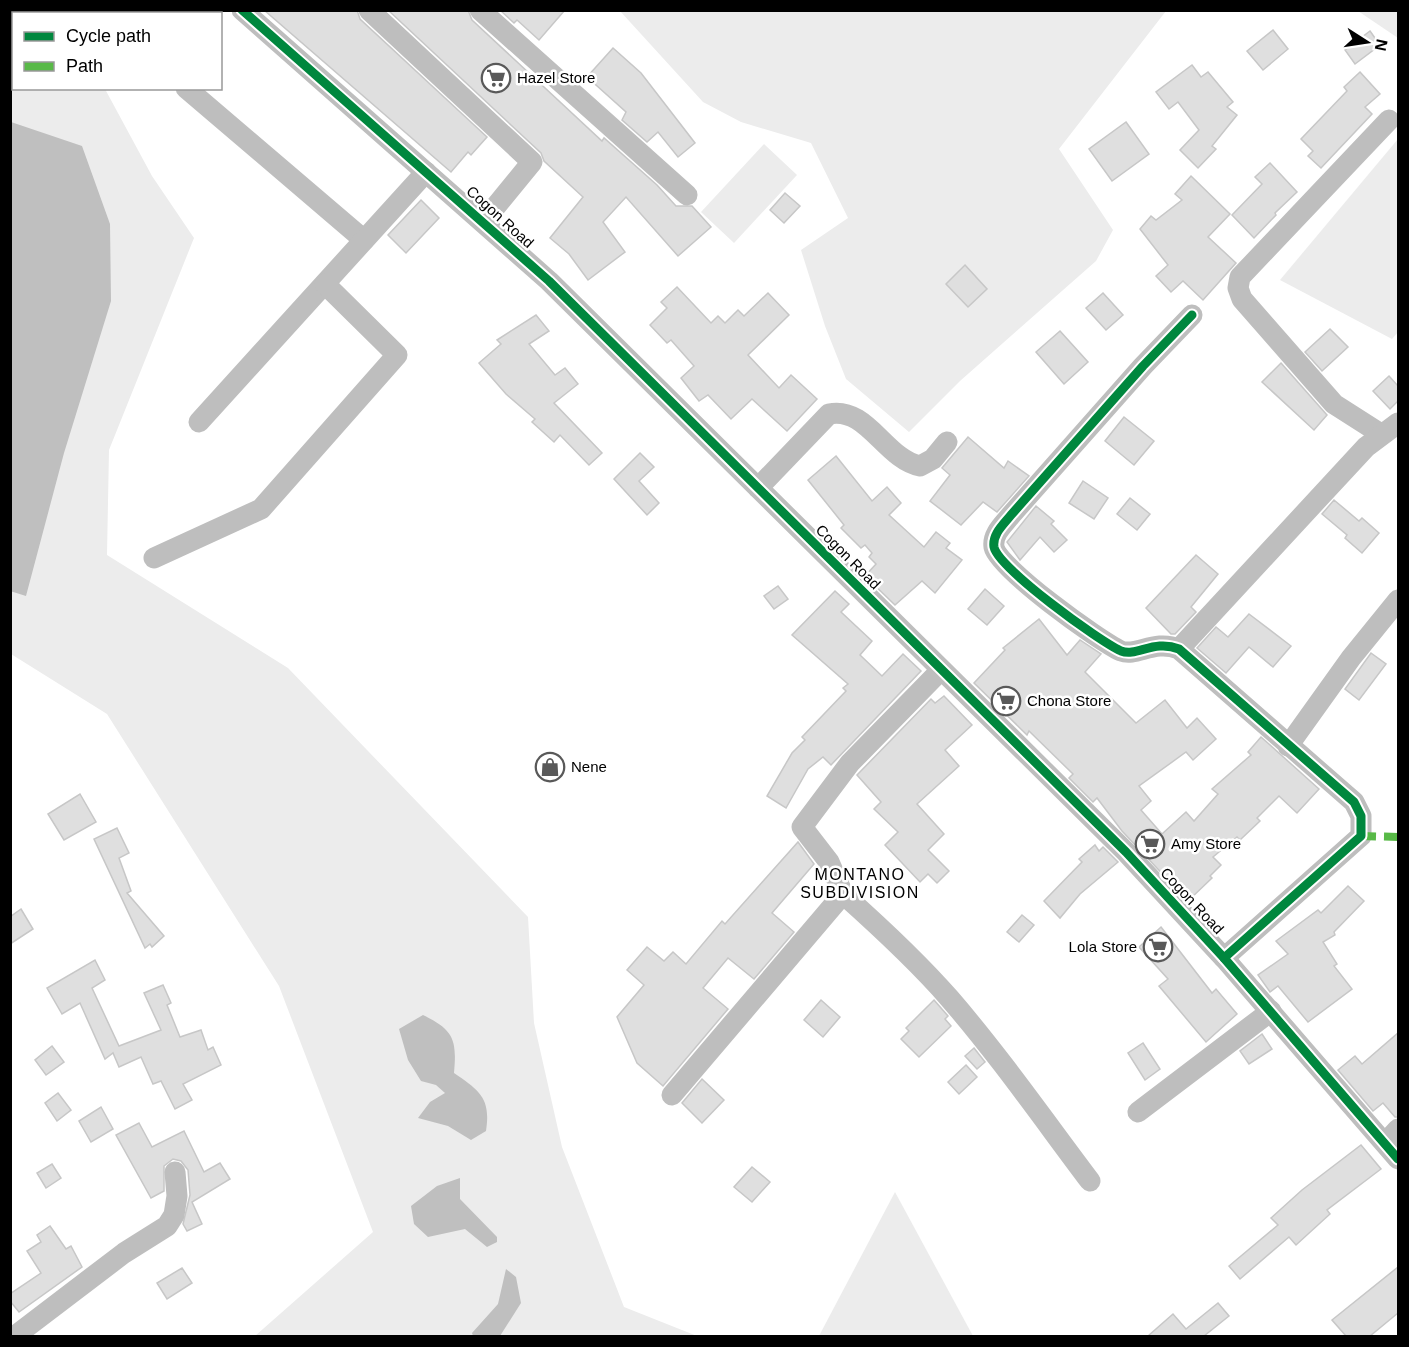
<svg xmlns="http://www.w3.org/2000/svg" width="1409" height="1347" viewBox="0 0 1409 1347" font-family="Helvetica,sans-serif">
	<rect width="100%" height="100%" fill="#fff"/>
	<g fill="#ececec">
		<polygon points="620,11 1166,11 1059,149 1113,230 1096,261 960,381 909,432 846,379 825,326 801,250 848,218 811,143 741,122 703,102"/>
		<polygon points="1358,11 1398,11 1398,38"/>
		<polygon points="10,30 13,31 14,88 105,89 152,176 194,238 109,450 107,555 288,668 528,917 534,1023 562,1147 624,1307 697,1336 255,1336 373,1232 279,986 107,714 11,654"/>
		<polygon points="1398,139 1398,332 1392,339 1280,280"/>
		<polygon points="764,144 797,175 734,243 701,212"/>
		<polygon points="895,1192 973,1336 819,1336"/>
	</g>
	<g fill="#bfbfbf">
		<polygon points="11,122 82,146 110,224 111,301 64,453 26,596 10,591"/>
		<path d="M423,1015C454,1030 457,1040 454,1073C480,1091 491,1098 486,1131L471,1140L448,1126L418,1118L430,1102L445,1093L436,1085L421,1081L408,1060L399,1029Z"/>
		<polygon points="460,1178 460,1199 497,1237 497,1242 487,1247 465,1229 428,1237 414,1224 411,1206 437,1186"/>
		<polygon points="506,1269 516,1277 521,1303 500,1336 473,1336 472,1333 498,1304"/>
	</g>
	<g fill="#dfdfdf" stroke="#c7c7c7" stroke-width="1.5">
		<polygon points="264,10 357,10 360,19 487,137 471,155 468,152 451,172"/>
		<polygon points="388,10 468,10 472,20 602,141 604,138 657,185 676,206 692,206 711,227 678,256 626,197 603,222 625,252 588,280 569,254 550,238 583,197 544,161 541,153"/>
		<polygon points="500,10 565,10 539,40 517,20 514,23"/>
		<polygon points="1273,30 1288,49 1263,70 1247,51"/>
		<polygon points="1370,31 1380,45 1355,64 1345,50"/>
		<polygon points="613,48 641,73 695,143 678,157 658,132 647,142 622,120 626,112 587,77"/>
		<polygon points="1192,65 1201,77 1208,72 1233,102 1227,107 1237,115 1212,146 1216,149 1198,168 1180,150 1199,130 1178,102 1169,109 1156,92"/>
		<polygon points="1360,72 1380,94 1365,107 1372,114 1321,168 1308,156 1313,151 1301,139 1347,91 1344,87"/>
		<polygon points="1126,122 1149,154 1112,181 1089,149"/>
		<polygon points="1270,163 1297,192 1275,213 1276,215 1254,238 1232,215 1262,184 1255,177"/>
		<polygon points="1191,176 1230,214 1208,237 1236,263 1203,300 1183,281 1171,292 1156,276 1168,265 1140,229 1151,216 1156,220 1182,200 1175,194"/>
		<polygon points="785,193 800,206 784,223 770,210"/>
		<polygon points="421,200 439,218 406,253 388,235"/>
		<polygon points="965,265 987,289 968,307 946,284"/>
		<polygon points="677,287 711,323 718,316 725,323 738,310 744,316 768,293 789,315 748,355 779,388 791,375 817,399 787,431 752,399 731,419 708,395 699,401 681,378 694,366 671,340 667,343 650,325 667,308 661,302"/>
		<polygon points="1103,293 1123,315 1106,330 1086,308"/>
		<polygon points="536,315 549,331 529,344 555,375 565,368 578,384 554,403 602,453 589,465 560,435 554,442 532,422 535,419 506,394 479,363 501,344 497,340"/>
		<polygon points="1330,329 1348,347 1322,371 1305,352"/>
		<polygon points="1060,331 1088,362 1064,384 1036,352"/>
		<polygon points="1281,363 1327,415 1314,430 1262,382"/>
		<polygon points="1389,376 1398,386 1398,401 1390,409 1373,391"/>
		<polygon points="1124,417 1154,441 1134,465 1105,441"/>
		<polygon points="968,437 1004,468 1008,461 1029,476 997,512 983,502 961,525 930,501 950,475 942,468"/>
		<polygon points="640,453 654,467 639,481 659,503 647,515 614,479"/>
		<polygon points="836,456 872,501 887,487 901,503 889,515 924,547 936,532 950,543 946,548 962,560 935,593 922,581 895,605 865,576 876,564 869,557 872,553 865,545 861,548 841,528 844,525 808,480"/>
		<polygon points="1083,481 1108,498 1094,519 1069,503"/>
		<polygon points="1130,498 1150,514 1137,530 1117,514"/>
		<polygon points="1334,500 1359,521 1362,518 1379,533 1362,553 1345,538 1347,535 1322,514"/>
		<polygon points="1036,506 1054,521 1051,524 1067,540 1054,552 1040,537 1020,560 1007,542"/>
		<polygon points="1196,555 1218,574 1191,607 1196,612 1175,634 1171,634 1146,608"/>
		<polygon points="778,586 788,599 774,609 764,596"/>
		<polygon points="985,589 1004,606 987,625 968,609"/>
		<polygon points="835,591 849,604 841,612 872,641 860,655 882,676 903,654 921,671 831,765 823,757 808,769 786,808 767,796 792,753 805,740 802,737 846,691 843,688 848,684 792,635"/>
		<polygon points="1249,614 1291,646 1273,667 1249,647 1226,673 1197,648 1216,627 1228,637"/>
		<polygon points="1039,619 1067,655 1080,640 1101,654 1085,672 1136,723 1165,700 1187,728 1197,718 1216,739 1193,760 1186,752 1139,786 1151,801 1141,810 1162,834 1186,812 1194,821 1218,794 1212,789 1251,755 1248,752 1261,737 1319,789 1297,813 1279,796 1257,818 1260,821 1240,840 1237,837 1213,857 1221,865 1210,876 1212,878 1188,901 1122,831 1097,798 1093,802 1069,778 1073,774 1029,731 1027,735 974,683 1005,650 1003,648"/>
		<polygon points="1371,653 1386,664 1359,700 1345,689"/>
		<polygon points="944,696 972,725 945,750 959,766 917,804 944,834 928,850 949,871 937,883 928,874 920,882 885,845 898,832 874,809 881,802 857,775 931,699 935,703"/>
		<polygon points="80,794 96,822 64,840 48,814"/>
		<polygon points="117,828 129,853 119,858 131,891 127,893 164,936 152,947 150,944 145,948 94,839"/>
		<polygon points="798,842 814,864 772,913 794,932 754,979 728,958 703,988 728,1009 663,1086 637,1063 617,1017 644,985 627,970 647,947 664,961 673,952 686,964 722,921 725,924"/>
		<polygon points="1095,845 1099,851 1103,847 1118,862 1080,894 1060,918 1044,901 1082,862 1079,859"/>
		<polygon points="1348,886 1364,901 1334,932 1335,935 1323,942 1337,964 1334,966 1352,989 1308,1022 1278,986 1270,992 1258,975 1288,954 1276,941 1318,910 1321,913"/>
		<polygon points="21,909 33,929 10,944 10,917"/>
		<polygon points="1022,915 1034,925 1019,942 1007,932"/>
		<polygon points="1161,927 1212,993 1216,989 1237,1014 1206,1042 1159,986 1168,979 1139,947"/>
		<polygon points="95,960 105,980 92,988 119,1046 161,1030 144,993 163,985 171,1003 167,1005 180,1037 201,1030 208,1050 213,1047 221,1065 183,1084 192,1100 175,1109 161,1081 153,1084 141,1057 119,1067 113,1053 105,1059 80,1003 62,1014 47,988"/>
		<polygon points="821,1000 840,1017 823,1037 804,1020"/>
		<polygon points="934,1000 948,1016 945,1019 951,1026 919,1057 901,1039 909,1031 906,1028"/>
		<polygon points="1398,1033 1398,1117 1395,1117 1383,1103 1373,1111 1338,1070 1355,1056 1362,1064"/>
		<polygon points="1262,1034 1272,1049 1249,1064 1240,1051"/>
		<polygon points="1143,1043 1160,1069 1145,1080 1128,1053"/>
		<polygon points="52,1046 64,1062 46,1075 35,1060"/>
		<polygon points="974,1048 985,1062 977,1069 965,1056"/>
		<polygon points="966,1065 977,1077 959,1094 948,1082"/>
		<polygon points="702,1079 724,1100 702,1123 682,1103"/>
		<polygon points="58,1093 71,1110 57,1121 45,1103"/>
		<polygon points="101,1107 113,1129 91,1142 79,1121"/>
		<polygon points="139,1123 152,1147 184,1131 204,1172 220,1163 230,1179 192,1202 202,1224 187,1231 183,1224 190,1195 188,1170 181,1161 173,1159 164,1166 164,1191 151,1198 116,1135"/>
		<polygon points="1361,1145 1381,1169 1327,1210 1330,1214 1296,1245 1289,1237 1240,1279 1229,1266 1278,1225 1271,1218 1302,1190"/>
		<polygon points="52,1164 61,1178 46,1188 37,1173"/>
		<polygon points="752,1167 770,1182 752,1202 734,1187"/>
		<polygon points="50,1226 66,1249 71,1246 82,1267 19,1312 10,1301 10,1294 41,1273 27,1251 41,1242 37,1235"/>
		<polygon points="1398,1267 1398,1313 1370,1336 1346,1336 1332,1320"/>
		<polygon points="182,1268 192,1283 167,1299 157,1283"/>
		<polygon points="1218,1303 1229,1316 1204,1336 1148,1336 1173,1314 1186,1329"/>
	</g>
	<g fill="none" stroke-linecap="round" stroke-linejoin="round">
		<g stroke="#bebebe" stroke-width="21">
			<polyline points="95,10 98,14"/>
			<polyline points="242,10 549,281 1126,852 1224,958 1398,1159"/>
			<polyline points="369,10 532,162 483,222"/>
			<polyline points="480,10 687,195"/>
			<polyline points="186,88 364,240"/>
			<path d="M1192,315L1143,366L1011,515C1004,524 992,534 994,547C998,568 1099,641 1121,651C1137,657 1154,639 1179,649L1354,802L1361,816V836L1224,958"/>
			<polyline points="199,422 426,172"/>
			<polyline points="1381,434 1334,404 1242,299 1238,288 1240,277 1389,120"/>
			<path d="M758,488L829,414C867,406 885,459 920,466L933,459L947,442"/>
			<polyline points="154,558 261,509 397,355 325,284"/>
			<polyline points="1179,649 1366,447 1398,423"/>
			<polyline points="1288,746 1351,658 1398,600"/>
			<path d="M843,894C880,927 917,961 950,999C1000,1057 1044,1120 1090,1181"/>
			<polyline points="672,1095 843,894 829,862 802,827 850,763 940,671"/>
			<polyline points="1138,1112 1271,1011"/>
			<polyline points="1386,1142 1398,1129"/>
			<polyline points="15,1336 124,1253 167,1226 174,1215 177,1196 175,1172"/>
		</g>
		<polyline stroke="#58b947" stroke-width="8" stroke-dasharray="15 8" stroke-linecap="butt" points="1361,836 1398,837"/>
		<g stroke="#fff" stroke-width="13">
			<g id="cycleway">
				<polyline points="242,10 549,281 1126,852 1224,958 1398,1159"/>
				<path d="M1192,315L1143,366L1011,515C1004,524 992,534 994,547C998,568 1099,641 1121,651C1137,657 1154,639 1179,649L1354,802L1361,816V836L1224,958"/>
			</g>
		</g>
		<use href="#cycleway" stroke="#00873e" stroke-width="9"/>
	</g>
	<defs>
		<g id="supermarket-ring" transform="scale(1.5)"><circle r="9.5" fill="#fff" stroke="#595959" stroke-width="1.5"/><path d="M-6-5.5h2.5l.6 2H6L4.5 2H-2.5L-4.4-4H-6ZM-1.5 3.2a1.3 1.3 0 1 0 .1 0ZM3 3.2a1.3 1.3 0 1 0 .1 0Z" fill="#595959"/></g>
		<g id="shop-ring" transform="scale(1.5)"><circle r="9.5" fill="#fff" stroke="#595959" stroke-width="1.5"/><path d="M-5-2.5h2.3a2.7 3.5 0 0 1 5.4 0H5L5.5 6h-11ZM-1.5-2.5h3a1.5 2.3 0 0 0-3 0Z" fill="#595959"/></g>
	</defs>
	<g fill-rule="evenodd">
		<use href="#supermarket-ring" x="496" y="78"/>
		<use href="#supermarket-ring" x="1006" y="701"/>
		<use href="#shop-ring" x="550" y="767"/>
		<use href="#supermarket-ring" x="1150" y="844"/>
		<use href="#supermarket-ring" x="1158" y="947"/>
	</g>
	<g text-anchor="middle" stroke-width="5" stroke-linejoin="round" paint-order="stroke">
		<g font-size="15" fill="#000" stroke="#fff" text-anchor="start">
			<text x="517" y="83">Hazel Store</text>
			<text x="1027" y="706">Chona Store</text>
			<text x="571" y="772">Nene</text>
			<text x="1171" y="849">Amy Store</text>
			<text x="1137" y="952" text-anchor="end">Lola Store</text>
		</g>
		<g font-size="15" fill="#000" stroke="#fff">
			<text transform="translate(500 217) rotate(42)" y="5">Cogon Road</text>
			<text transform="translate(848 557) rotate(45)" y="5">Cogon Road</text>
			<text transform="translate(1192 901) rotate(47)" y="5">Cogon Road</text>
		</g>
		<g font-size="16" letter-spacing="1.5" fill="#000" stroke="#fff">
			<text x="860" y="880">MONTANO<tspan x="860" dy="18">SUBDIVISION</tspan></text>
		</g>
	</g>
	<rect width="1409" height="1347" fill="none" stroke="#000000" stroke-width="24"/>
	<rect x="12" y="12" width="210" height="78" fill="#ffffff" stroke="#999999" stroke-width="1.5"/>
	<rect x="24" y="32" width="30" height="9" fill="#00873e" stroke="#999999" stroke-width="1.5"/>
	<text x="66" y="42" font-size="18" fill="#000000">Cycle path</text>
	<rect x="24" y="62" width="30" height="9" fill="#58b947" stroke="#999999" stroke-width="1.5"/>
	<text x="66" y="72" font-size="18" fill="#000000">Path</text>
	<g transform="translate(1367 42) rotate(102)" stroke="#ffffff" stroke-width="4.5" paint-order="stroke">
	<path d="M0-4.5L10 22L0 15L-10 22Z" fill="#000000"/>
	<text y="-9" font-size="16" font-weight="bold" text-anchor="middle" fill="#000000">N</text>
	</g>
</svg>
